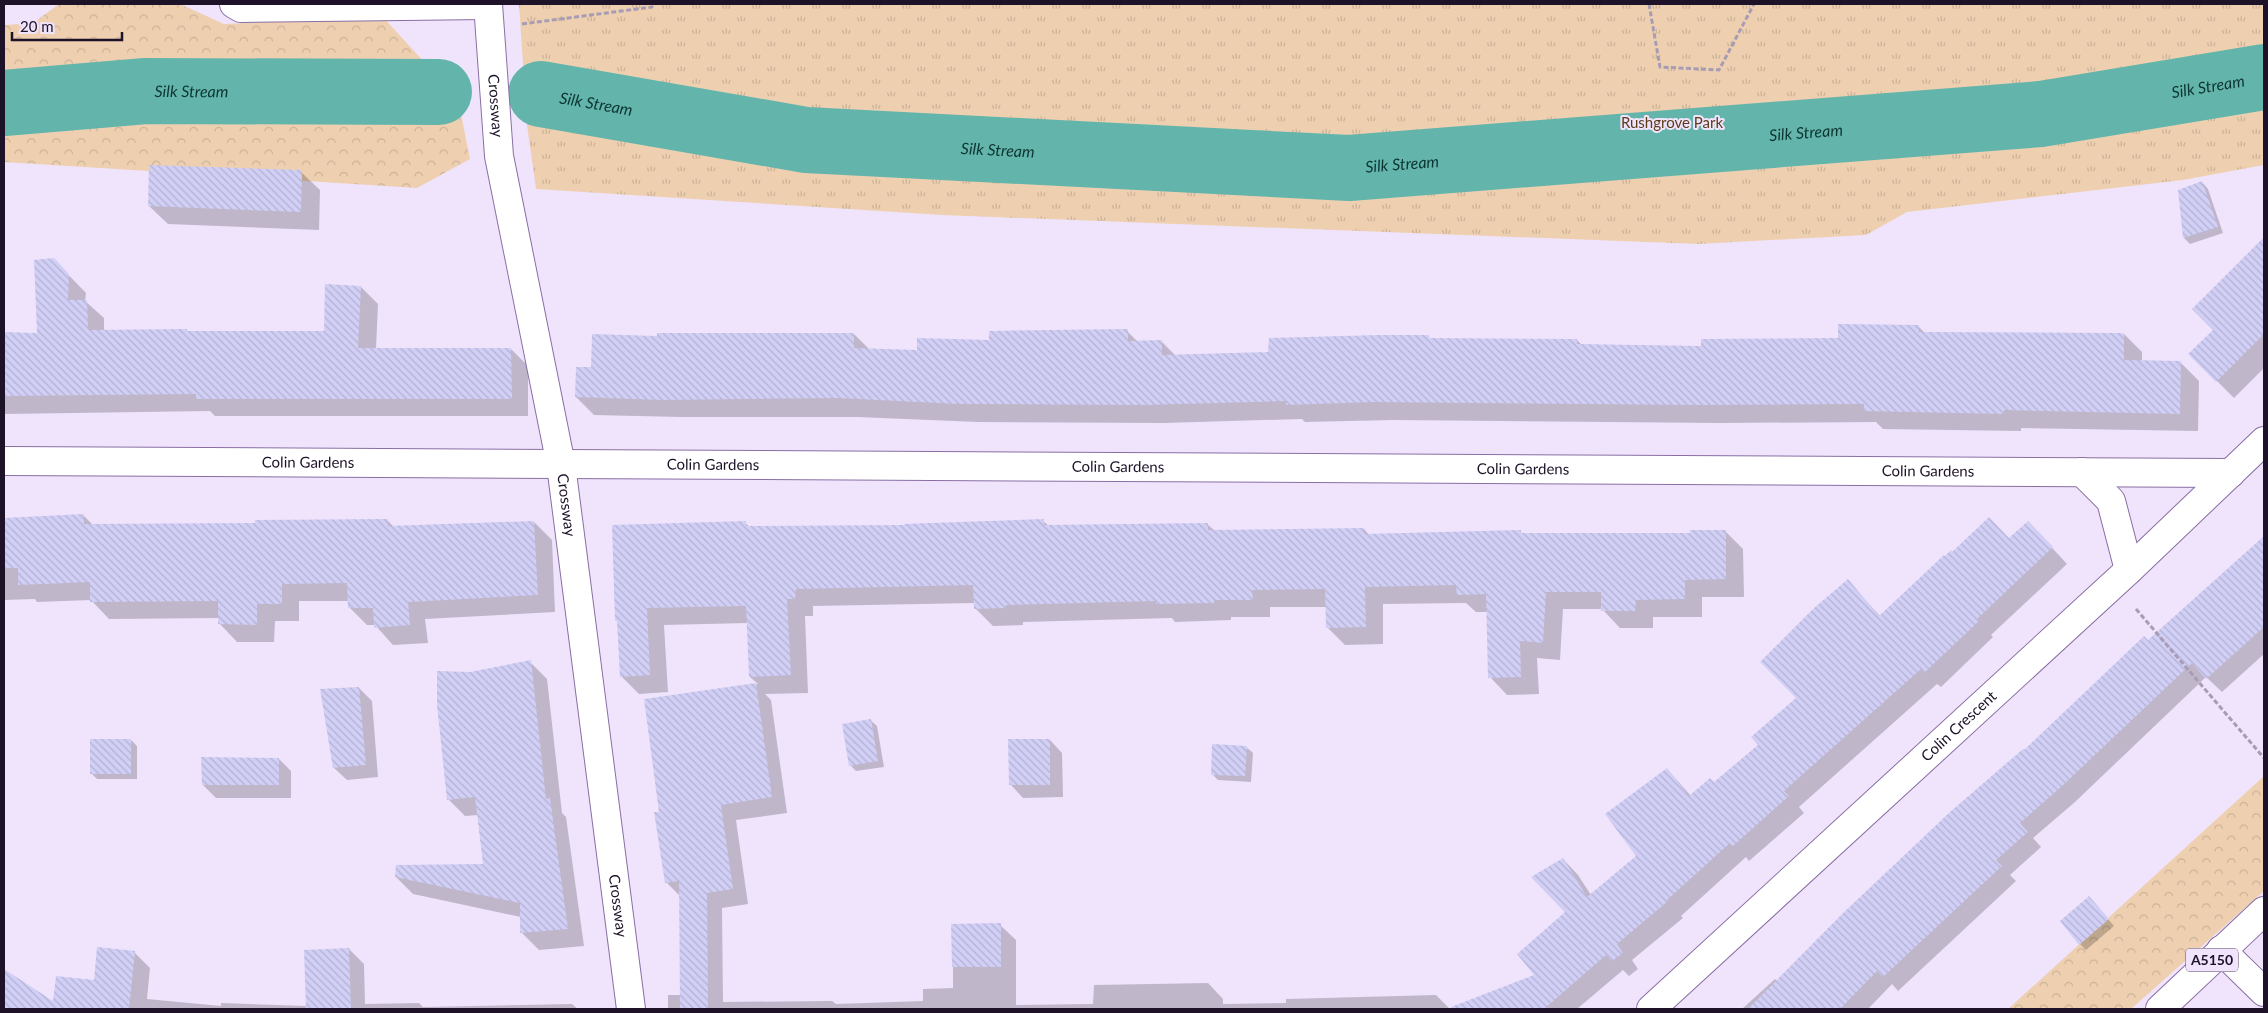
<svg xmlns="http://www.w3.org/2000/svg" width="2268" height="1013" viewBox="0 0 2268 1013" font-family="Lato,sans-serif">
	<defs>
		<pattern id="forest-crowns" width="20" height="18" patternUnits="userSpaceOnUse" patternTransform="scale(1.25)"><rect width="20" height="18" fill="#eed0b1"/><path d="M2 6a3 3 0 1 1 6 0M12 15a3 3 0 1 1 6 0" fill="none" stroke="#ccb298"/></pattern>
		<pattern id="park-tufts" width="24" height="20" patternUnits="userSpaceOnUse" patternTransform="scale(1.25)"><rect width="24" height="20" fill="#eed0b1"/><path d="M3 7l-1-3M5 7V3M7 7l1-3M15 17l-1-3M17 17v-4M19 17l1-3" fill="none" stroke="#ccb298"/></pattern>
		<pattern id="building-back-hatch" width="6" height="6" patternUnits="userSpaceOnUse" patternTransform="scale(1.25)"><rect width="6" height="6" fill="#d1cff5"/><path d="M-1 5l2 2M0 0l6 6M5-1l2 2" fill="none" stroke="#b3b1d2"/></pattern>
	</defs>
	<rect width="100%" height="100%" fill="#f0e4fd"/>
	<g fill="url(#forest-crowns)">
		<polygon points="59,4 180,4 224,24 382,16 458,99 470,159 417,188 4,162 4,25 33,23"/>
		<polygon points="2264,776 2264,891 2131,1009 2008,1009"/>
	</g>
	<polygon fill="url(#park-tufts)" points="519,4 2264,4 2264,165 2183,180 1907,212 1866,235 1698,244 942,215 536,189 527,125"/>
	<g fill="#0003">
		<polygon points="301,172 320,190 319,230 168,224 149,206"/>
		<polygon points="2202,182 2208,189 2223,233 2190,244 2184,238"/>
		<polygon points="2264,239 2264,368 2234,398 2190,354 2214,330 2194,309"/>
		<polygon points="53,259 86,293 85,301 104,318 104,331 325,333 361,287 378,304 376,349 511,349 528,366 528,416 215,416 210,411 4,414 4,334 39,334"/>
		<polygon points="1918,326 1925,333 2124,334 2142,352 2142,362 2181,363 2199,381 2198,431 2021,428 2021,431 1883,429 1876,422 1720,423 1392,420 1305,422 1302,419 1163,423 978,422 857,417 681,417 594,415 576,397 592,368 658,337 854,334 869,349 918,351 990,342 1127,331 1138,342 1161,341 1176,356 1270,354 1428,337 1431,339 1577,340 1583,346 1702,347 1840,340"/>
		<polygon points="84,516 93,525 256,525 388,521 394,527 534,522 552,540 555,612 425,619 428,643 393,645 375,625 367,625 349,607 349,601 299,601 299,621 275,621 274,642 237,642 220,624 220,618 109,619 91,600 37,602 35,599 4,600 4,519"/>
		<polygon points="1043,521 1049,526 1207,524 1215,531 1364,529 1369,535 1520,532 1523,534 1692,534 1725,531 1743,549 1744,597 1702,597 1702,617 1653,617 1653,628 1620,628 1602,609 1563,609 1560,660 1537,658 1539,694 1507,695 1490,677 1488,612 1476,612 1466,603 1383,604 1383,644 1345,645 1327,627 1327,607 1270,607 1270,617 1231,617 1231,620 1175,622 1172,618 1023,622 1023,625 993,626 975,608 975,603 813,606 813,616 805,616 808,693 765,694 771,700 787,813 736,820 748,904 722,908 723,1002 832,1001 836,1004 923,1001 923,989 953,988 953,925 1000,925 1016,940 1016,1005 1093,1004 1094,985 1208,983 1223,999 1223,1004 1286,1003 1286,999 1436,995 1450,1009 1536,975 1567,912 1563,859 1578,875 1591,895 1638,856 1667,769 1691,796 1714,783 1759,745 1798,698 1848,581 1880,616 1945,558 2010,539 2043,538 2067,564 1991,635 1993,637 1941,687 1937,684 1799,807 1804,813 1749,861 1746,857 1681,916 1683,918 1632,960 1638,969 1629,976 1623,970 1577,1009 668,1009 668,995 681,995 680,896 666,882 661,813 645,700 758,684 750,677 748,623 664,625 668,692 639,694 621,676 619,623 745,523 750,527 905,526"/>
		<polygon points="2264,537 2264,654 2222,692 2206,677 2075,802 2033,838 2041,847 2010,875 2016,881 1898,991 1892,984 1868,1009 1742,1009 1775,979 1777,981 2024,752"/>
		<polygon points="530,662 547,679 562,813 566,817 584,946 539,950 521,932 521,917 413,894 396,877 484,865 478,815 465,816 448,799 470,673"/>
		<polygon points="359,688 372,701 378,777 347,780 334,768"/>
		<polygon points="870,720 877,726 884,767 856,771 850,765"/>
		<polygon points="131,740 137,746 137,779 97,779 91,773"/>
		<polygon points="1050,740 1062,753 1063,797 1023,798 1011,785"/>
		<polygon points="1246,747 1253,753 1251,782 1218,780 1212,774"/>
		<polygon points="279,759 291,771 291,798 216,798 203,785"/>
		<polygon points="2095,904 2114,926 2086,950 2080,944"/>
		<polygon points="349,949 364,964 365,1004 419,1003 423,1007 572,1004 578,1009 4,1009 4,970 54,1004 95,982 135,953 150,968 147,999 221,1006 221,1003 307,1006"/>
	</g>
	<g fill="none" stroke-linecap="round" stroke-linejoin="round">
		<g stroke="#63b5ac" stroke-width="66">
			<path id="s1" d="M541,94L806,140L1349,168L2041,114L2264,77"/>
			<path id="s2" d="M4,103L146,91L439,92"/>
		</g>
	</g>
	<g fill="url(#building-back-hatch)">
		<polygon points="149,165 302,170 301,212 148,206"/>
		<polygon points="2202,181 2218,227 2183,238 2178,190"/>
		<polygon points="2264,237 2264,334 2216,382 2188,354 2213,330 2192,309"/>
		<polygon points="54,258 69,274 68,300 87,300 88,330 187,329 187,331 324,331 325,284 361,286 358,348 511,348 512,399 196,399 196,394 4,396 4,332 37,333 34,260"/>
		<polygon points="1838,324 1919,325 1919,332 2124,333 2124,360 2181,361 2180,414 2004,410 2003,414 1864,411 1864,404 1701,405 1373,402 1286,405 1286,401 1144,405 959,404 838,398 663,400 575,397 576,367 591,367 592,334 657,336 657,333 854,333 854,348 917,350 917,338 989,340 989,331 1128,329 1128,341 1162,340 1162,355 1268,352 1269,338 1379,335 1429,335 1429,338 1577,339 1577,344 1701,346 1701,339 1838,338"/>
		<polygon points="84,514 84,524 255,523 255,520 388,519 388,526 534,521 538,595 408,602 410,625 374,628 373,608 348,608 347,583 282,584 282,604 257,604 257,625 218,624 218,601 90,602 90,582 18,585 18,568 4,568 4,518"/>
		<polygon points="1989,517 2009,538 2028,521 2053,547 1977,619 1979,621 1924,673 1921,669 1784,791 1789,796 1733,846 1730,843 1667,900 1668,901 1617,944 1623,953 1612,961 1606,955 1544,1009 1452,1009 1451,1007 1534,975 1517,954 1565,912 1531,877 1563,858 1587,897 1636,856 1605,814 1667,768 1689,796 1710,778 1714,782 1758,745 1751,737 1796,698 1760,662 1813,609 1848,579 1879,616 1944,555 1945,556 1951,550 1952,552"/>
		<polygon points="1044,519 1044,525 1208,523 1208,530 1364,528 1364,534 1521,530 1521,533 1690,533 1690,530 1726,530 1726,579 1685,580 1685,599 1636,600 1635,611 1601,611 1601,592 1546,592 1543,643 1520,641 1521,677 1488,678 1486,594 1457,595 1456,585 1365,587 1366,627 1326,628 1325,589 1252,590 1253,600 1214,600 1214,603 1156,604 1156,601 1006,605 1005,608 974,609 973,585 796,589 795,599 787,599 791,675 749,677 746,606 647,608 650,675 620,677 617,621 615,621 612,525 746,521 746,526 904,525 904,524"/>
		<polygon points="2264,536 2264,627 2206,679 2192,663 2061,787 2020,823 2028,832 1996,860 2002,866 1883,977 1877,971 1840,1009 1748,1009 1841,915 1950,812 2023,749 2024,750 2144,636 2148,640"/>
		<polygon points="531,660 546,799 550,798 568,929 520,933 520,903 395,877 396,865 483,864 475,797 447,800 437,705 437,671 470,672"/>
		<polygon points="756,683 772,797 721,805 733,889 707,893 708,1009 680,1009 679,881 665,883 654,812 659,812 644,699"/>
		<polygon points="359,687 366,765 333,768 320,689"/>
		<polygon points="871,719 878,761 849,766 842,724"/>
		<rect x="90" y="739" width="41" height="35"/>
		<polygon points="1008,739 1050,739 1050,785 1009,785"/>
		<polygon points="1212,744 1247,746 1245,776 1211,775"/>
		<polygon points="201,757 279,758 279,785 202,785"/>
		<polygon points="2089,896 2109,919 2079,945 2060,921"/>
		<polygon points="1001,923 1001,967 952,967 951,924"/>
		<polygon points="97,947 135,951 129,1009 4,1009 4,969 53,1001 56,976 94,980"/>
		<polygon points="349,948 351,1009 306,1009 304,950"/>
	</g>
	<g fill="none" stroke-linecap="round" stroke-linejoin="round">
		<g stroke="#896ea4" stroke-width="30">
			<g id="minor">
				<polyline points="234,4 241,8 487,5"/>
				<path id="s3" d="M488,4L499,156L561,465L631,1009"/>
				<path id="s4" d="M4,461L2231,473"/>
				<polyline points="2082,472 2111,501 2129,570"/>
				<polyline points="2221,950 2264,992"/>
				<path id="s5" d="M1651,1009L2129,570L2264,441"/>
			</g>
		</g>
		<g stroke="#896ea4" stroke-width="30">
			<polyline id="major" points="2160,1009 2264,911"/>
		</g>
		<g stroke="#a79cb3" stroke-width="3" stroke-dasharray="5 2.5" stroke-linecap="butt">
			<polyline points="1649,4 1660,67 1719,70 1754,4"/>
			<polyline points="522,24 652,7 652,4"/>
			<polyline points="2136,609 2264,758"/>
		</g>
		<use href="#minor" stroke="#fff" stroke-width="28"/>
		<use href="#major" stroke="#fff" stroke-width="28"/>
	</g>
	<g text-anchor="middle" stroke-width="4" stroke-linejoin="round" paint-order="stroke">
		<rect fill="#f0e4fd" stroke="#5c5167" stroke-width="1" x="2186" y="948.5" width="52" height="23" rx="4"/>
		<g font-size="14" font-weight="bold" fill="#1d1227">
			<text x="2212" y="965">A5150</text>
		</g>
		<g font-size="15" fill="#1d1227" stroke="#f0e4fd">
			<text dy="5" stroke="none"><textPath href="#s3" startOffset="102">Crossway</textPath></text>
			<text dy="5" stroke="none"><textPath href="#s4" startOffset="304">Colin Gardens</textPath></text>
			<text dy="5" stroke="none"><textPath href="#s4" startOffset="709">Colin Gardens</textPath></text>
			<text dy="5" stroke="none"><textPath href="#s4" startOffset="1114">Colin Gardens</textPath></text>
			<text dy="5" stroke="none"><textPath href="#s4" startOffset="1519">Colin Gardens</textPath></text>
			<text dy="5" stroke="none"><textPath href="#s4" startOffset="1924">Colin Gardens</textPath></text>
			<text dy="5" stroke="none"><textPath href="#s3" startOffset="508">Crossway</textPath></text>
			<text dy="5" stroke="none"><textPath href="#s5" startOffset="418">Colin Crescent</textPath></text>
			<text dy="5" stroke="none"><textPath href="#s3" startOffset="912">Crossway</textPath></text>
		</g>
		<g font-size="15" fill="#5c3d19" stroke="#f0e4fd">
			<text x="1672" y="128">Rushgrove Park</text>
		</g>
		<g font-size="16" font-style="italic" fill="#0c3431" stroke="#f0e4fd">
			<text dy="6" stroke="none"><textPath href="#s1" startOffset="1676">Silk Stream</textPath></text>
			<text dy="6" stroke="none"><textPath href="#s2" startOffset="188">Silk Stream</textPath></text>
			<text dy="6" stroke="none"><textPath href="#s1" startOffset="56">Silk Stream</textPath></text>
			<text dy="6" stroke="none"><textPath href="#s1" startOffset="1271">Silk Stream</textPath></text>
			<text dy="6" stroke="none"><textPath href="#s1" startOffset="461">Silk Stream</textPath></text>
			<text dy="6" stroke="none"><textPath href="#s1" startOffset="866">Silk Stream</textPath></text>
		</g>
	</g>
	<rect width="2268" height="1013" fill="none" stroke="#1d1227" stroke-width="10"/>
	<path d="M12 32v8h110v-8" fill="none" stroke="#1d1227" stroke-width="2.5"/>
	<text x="20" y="32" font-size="15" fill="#1d1227" stroke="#f0e4fd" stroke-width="4" paint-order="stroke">20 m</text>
</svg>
